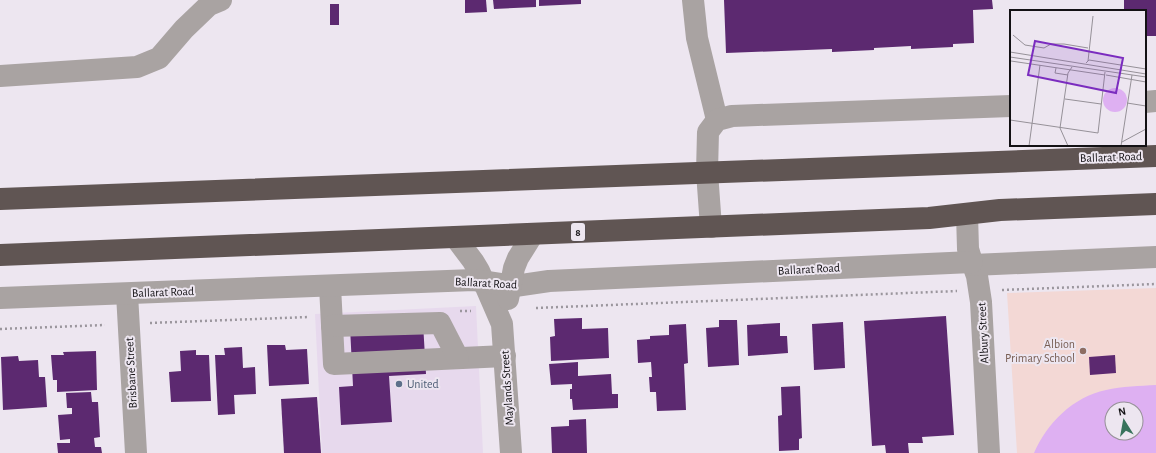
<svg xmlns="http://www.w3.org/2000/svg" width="1156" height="453" viewBox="0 0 1156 453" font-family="'Alegreya Sans',sans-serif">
	<rect width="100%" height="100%" fill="#ede6f0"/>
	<polygon fill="#e7d9ed" points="476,306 483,453 322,453 315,314"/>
	<path fill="#f3d8d5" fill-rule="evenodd" d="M1156,288V453H1017L1007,293ZM1112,409H1136V433H1112Z"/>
	<path fill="#deb0f2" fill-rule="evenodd" d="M1156,385V453H1034C1047,423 1073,397 1106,390C1122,386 1140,386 1156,385ZM1112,409H1136V433H1112Z"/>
	<g fill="#5c2970">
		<polygon points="465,0 486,0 487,12 465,13"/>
		<polygon points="493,0 536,0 536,7 494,9"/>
		<polygon points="539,0 581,0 581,4 539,6"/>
		<polygon points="724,0 992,0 993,9 973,10 974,43 953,44 953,47 911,49 911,46 874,48 874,50 832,52 832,49 726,53"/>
		<polygon points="1124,0 1156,0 1156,36 1145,36 1145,11 1124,11"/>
		<rect x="330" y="4" width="9" height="21"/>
		<polygon points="946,316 954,435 922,437 923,443 908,443 909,453 886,453 885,445 872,446 864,321"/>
		<polygon points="582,318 582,329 608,328 609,358 551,361 550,337 555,336 554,319"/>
		<polygon points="719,320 737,320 739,365 708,367 706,328 719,327"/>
		<polygon points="843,322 845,368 814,370 812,324"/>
		<polygon points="423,323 426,374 389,376 392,422 341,425 339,387 353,386 350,327"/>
		<polygon points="780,323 780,336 787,336 788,353 748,356 747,325"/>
		<polygon points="686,324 688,363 684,364 686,410 657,411 656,392 650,392 649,377 652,377 651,362 638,363 637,340 650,339 650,336 669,335 669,325"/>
		<polygon points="267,345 285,345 286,350 307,349 309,384 269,386"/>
		<polygon points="242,347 243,368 255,367 256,394 234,395 235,414 218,415 215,355 225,355 224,348"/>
		<polygon points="196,350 196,355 209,355 211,401 171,402 169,372 181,371 180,351"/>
		<polygon points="96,351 97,390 57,392 57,380 53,380 51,355 64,355 63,352"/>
		<polygon points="1115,355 1116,373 1090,375 1089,357"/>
		<polygon points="18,356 19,361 38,360 39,377 45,377 47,407 3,410 1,357"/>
		<polygon points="578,362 578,376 611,374 612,394 618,394 618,408 573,410 572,399 570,399 570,389 572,389 572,384 551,385 549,364"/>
		<polygon points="800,386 802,438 799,439 799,450 779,451 778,416 782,415 781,387"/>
		<polygon points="91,392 92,402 98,402 100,437 94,438 95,447 101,447 102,453 58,453 57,443 70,443 70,439 60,440 58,415 72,414 72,408 67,408 66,393"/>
		<polygon points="317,397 321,453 284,453 281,399"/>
		<polygon points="586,419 587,453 552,453 551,427 569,426 569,420"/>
	</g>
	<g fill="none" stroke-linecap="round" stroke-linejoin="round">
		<g stroke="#9b969d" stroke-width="2.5" stroke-dasharray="2 3" stroke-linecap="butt">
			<polyline points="1002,290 1156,284"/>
			<polyline points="536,308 957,291"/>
			<polyline points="460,311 471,311"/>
			<polyline points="150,323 309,317"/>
			<polyline points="0,329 105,325"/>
		</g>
		<g stroke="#a9a3a2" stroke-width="22">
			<polyline points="693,0 697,38 717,120"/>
			<polyline points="0,76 137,67 159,58 184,29 209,5 221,0"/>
			<polyline points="1145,102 1156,101"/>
			<polyline points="967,214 968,249 972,262 977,276 981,302 989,453"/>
			<polyline points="711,227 707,172 708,132 717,120 732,116 1011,106"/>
			<polyline points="455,237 473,261 479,271 502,324 511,453"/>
			<polyline points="973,265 1156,257"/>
			<polyline points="330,286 334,364 505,356"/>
			<polyline points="127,294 136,453"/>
			<polyline points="0,298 474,280 515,286 549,281 972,262"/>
			<polyline points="508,299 514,268 518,258 533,234"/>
			<polyline points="332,326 440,323 458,358"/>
		</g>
		<g stroke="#605553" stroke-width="22">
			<polyline points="0,199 1156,156"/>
			<polyline points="0,255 929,218 1000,210 1156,204"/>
		</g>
	</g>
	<circle fill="#8d6e63" stroke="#ede6f0" stroke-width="1.5" cx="1083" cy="351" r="4"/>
	<circle fill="#5c6f8a" stroke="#ede6f0" stroke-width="1.5" cx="399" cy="384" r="4"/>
	<g text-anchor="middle" stroke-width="4" stroke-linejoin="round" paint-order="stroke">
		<rect fill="#ede6f0" stroke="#545156" stroke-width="1" x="571" y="223" width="14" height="18" rx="3"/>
		<g font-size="11" font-weight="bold" fill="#131114">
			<text x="578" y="236">8</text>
		</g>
		<g font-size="12" fill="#131114" stroke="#ede6f0">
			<text transform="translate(1111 157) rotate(-2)" y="4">Ballarat Road</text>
			<text transform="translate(809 269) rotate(-3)" y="4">Ballarat Road</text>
			<text transform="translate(486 283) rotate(3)" y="4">Ballarat Road</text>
			<text transform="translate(163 292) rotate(-2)" y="4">Ballarat Road</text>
			<text transform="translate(983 333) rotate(-93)" y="4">Albury Street</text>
			<text transform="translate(131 373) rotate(-93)" y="4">Brisbane Street</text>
			<text transform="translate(507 388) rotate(-94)" y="4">Maylands Street</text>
		</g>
		<g font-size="12" fill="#785e54" stroke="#ede6f0" text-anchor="end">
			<text x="1075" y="348">Albion<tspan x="1075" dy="14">Primary School</tspan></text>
		</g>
		<g font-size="12" fill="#4e5e75" stroke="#ede6f0" text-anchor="start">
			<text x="407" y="388">United</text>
		</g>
	</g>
	<g transform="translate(1010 10)">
		<rect width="136" height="136" fill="#ede6f0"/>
		<path d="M93 90a12 12 0 1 1 24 0a12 12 0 1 1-24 0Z" fill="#deb0f2"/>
		<path fill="none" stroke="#969198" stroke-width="1" d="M3,25L15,35L34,38L41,34H54L78,38M0,42L136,64M0,47L136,67M1,51L95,65M78,51L83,6M76,53L79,50L136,59M46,58L45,63L58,65M96,65L136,72M55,89L91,94M117,93L136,96M0,110L88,123L95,62M112,132L136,119M19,136L30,55M58,136L50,118L58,63L62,57M111,136L122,65"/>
		<path fill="#7b2cbf" fill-opacity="0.15" stroke="#7b2cbf" stroke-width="2" d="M25,31L113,48L106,83L18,65Z"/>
		<rect width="136" height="136" fill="none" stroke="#131114" stroke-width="2"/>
	</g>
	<g transform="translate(1124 421) rotate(349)"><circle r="19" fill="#ede6f0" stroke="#969198"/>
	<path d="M0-3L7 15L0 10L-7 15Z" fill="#38735c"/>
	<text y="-6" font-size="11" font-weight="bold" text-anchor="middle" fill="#131114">N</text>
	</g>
</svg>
